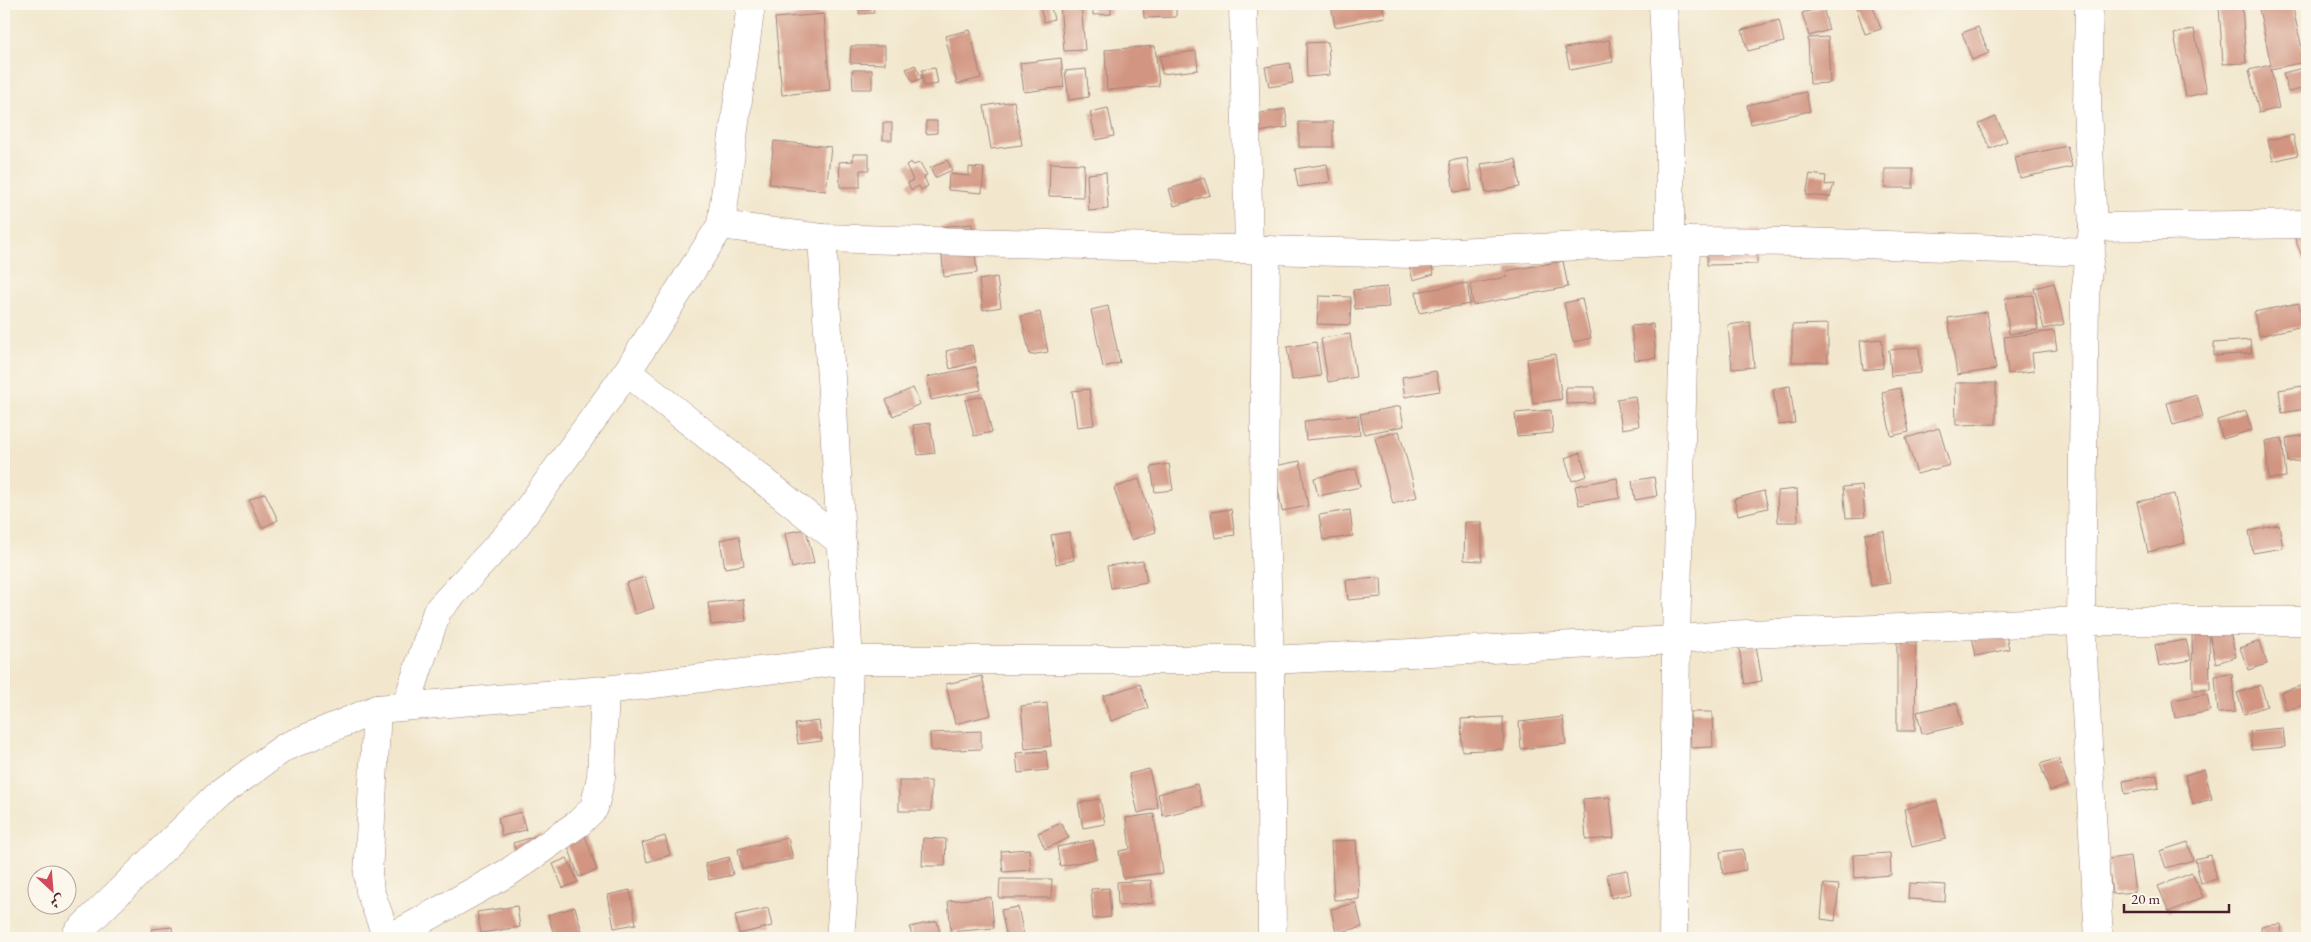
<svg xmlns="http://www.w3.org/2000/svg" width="2311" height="942" viewBox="0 0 2311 942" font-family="'EB Garamond',Amiri,serif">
	<rect width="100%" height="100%" fill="#fbf7ec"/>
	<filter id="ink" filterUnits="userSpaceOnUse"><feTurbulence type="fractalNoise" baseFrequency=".02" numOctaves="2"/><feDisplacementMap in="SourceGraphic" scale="10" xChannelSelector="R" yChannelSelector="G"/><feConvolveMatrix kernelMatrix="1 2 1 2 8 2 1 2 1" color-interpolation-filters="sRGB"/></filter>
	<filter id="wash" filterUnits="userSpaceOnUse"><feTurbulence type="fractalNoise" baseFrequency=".0096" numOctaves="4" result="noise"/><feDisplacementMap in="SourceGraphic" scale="20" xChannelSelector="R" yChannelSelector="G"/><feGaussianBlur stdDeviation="1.12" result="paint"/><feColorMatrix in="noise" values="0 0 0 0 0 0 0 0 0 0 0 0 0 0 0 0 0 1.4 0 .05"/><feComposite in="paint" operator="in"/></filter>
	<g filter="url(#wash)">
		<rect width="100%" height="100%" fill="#f2e7cd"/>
		<g id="blocks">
			<g fill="#d19581">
				<polygon points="859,4 873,4 874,13 859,14"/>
				<polygon points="1039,4 1050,4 1054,19 1044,22"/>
				<polygon points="1060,4 1081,4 1085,50 1064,51"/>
				<polygon points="1093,4 1111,4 1111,14 1093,15"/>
				<polygon points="1143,4 1176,4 1176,17 1144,18"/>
				<polygon points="1339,4 1382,4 1385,17 1335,27 1331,5"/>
				<polygon points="1855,4 1872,4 1881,29 1865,34"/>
				<polygon points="2282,4 2292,4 2305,62 2271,69 2279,108 2259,113 2249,70 2271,65 2259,9"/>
				<polygon points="2242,5 2246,63 2223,64 2219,7"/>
				<polygon points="1823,7 1829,30 1809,36 1802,13"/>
				<polygon points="824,14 830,90 782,95 775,18"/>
				<polygon points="1779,20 1784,42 1748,51 1742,30"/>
				<polygon points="1978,27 1989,53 1972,60 1962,33"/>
				<polygon points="2194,29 2207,92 2186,97 2174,34"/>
				<polygon points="970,30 981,78 957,84 945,36"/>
				<polygon points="1828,37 1830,83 1810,84 1808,38"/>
				<polygon points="1609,40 1613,62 1570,70 1565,48"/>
				<polygon points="1328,42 1330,75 1307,77 1306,43"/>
				<polygon points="851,46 885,46 885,64 850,63"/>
				<polygon points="1155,46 1159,86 1107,90 1105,50"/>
				<polygon points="1196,51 1198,70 1162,74 1160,56"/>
				<polygon points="1061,58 1064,87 1024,92 1020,63"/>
				<polygon points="1290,63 1293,83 1269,87 1265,67"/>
				<polygon points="915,65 922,78 913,82 906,69"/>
				<polygon points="2307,67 2307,88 2288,92 2283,73"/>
				<polygon points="935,68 938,84 924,86 922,70"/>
				<polygon points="1086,69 1089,97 1069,100 1065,71"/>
				<polygon points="852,70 872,70 872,89 853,89"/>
				<polygon points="1806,92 1810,111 1751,124 1747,105"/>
				<polygon points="1014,101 1022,145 991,149 984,106"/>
				<polygon points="1108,108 1114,136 1096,140 1090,112"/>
				<polygon points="1285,109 1288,127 1259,132 1256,114"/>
				<polygon points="1996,117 2007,141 1990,149 1979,124"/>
				<polygon points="926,121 937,121 937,133 926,134"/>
				<rect x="1299" y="122" width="34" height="25"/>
				<rect x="883" y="123" width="9" height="17"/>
				<polygon points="2293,135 2298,155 2273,161 2268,140"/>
				<polygon points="774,141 831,147 826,191 769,184"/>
				<polygon points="2067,146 2072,167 2020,178 2015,157"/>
				<polygon points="853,154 869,154 869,170 860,170 860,187 840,187 839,162 853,161"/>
				<polygon points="1467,158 1472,190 1454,192 1449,161"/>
				<polygon points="1516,159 1520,187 1486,193 1481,164"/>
				<polygon points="947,160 952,170 935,178 930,168"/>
				<polygon points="911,162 913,165 920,163 927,175 924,177 928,186 921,190 919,186 911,190 908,183 913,180 906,165"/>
				<polygon points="1050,163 1084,164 1083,197 1049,196"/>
				<polygon points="1327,164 1330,182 1298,187 1295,169"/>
				<polygon points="969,167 984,168 982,193 948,190 949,174 969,176"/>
				<rect x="1885" y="169" width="28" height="19"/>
				<polygon points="1106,172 1108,209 1089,211 1087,174"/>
				<polygon points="1810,174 1826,176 1825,185 1834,184 1830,197 1806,195"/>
				<polygon points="1204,178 1210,195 1174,206 1169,189"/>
				<polygon points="972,224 977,273 944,277 939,227"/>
				<polygon points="2307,228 2307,269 2293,234"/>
				<polygon points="1707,231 1757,231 1757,264 1707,265"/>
				<polygon points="1429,256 1434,274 1413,280 1408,262"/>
				<polygon points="1563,261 1568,287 1473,305 1470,284 1507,277 1506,271"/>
				<polygon points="997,277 1001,307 983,310 979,280"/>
				<polygon points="1467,283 1470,304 1419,313 1416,292"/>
				<polygon points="2054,283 2064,324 2044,329 2034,288"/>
				<polygon points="1387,287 1389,307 1355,309 1353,290"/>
				<polygon points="2033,295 2038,330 2009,334 2005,298"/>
				<polygon points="1319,296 1351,297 1350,325 1317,324"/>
				<polygon points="1582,299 1591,338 1573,342 1564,303"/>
				<polygon points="2299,303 2303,326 2259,336 2254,312"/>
				<polygon points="1108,306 1120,363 1103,367 1091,310"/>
				<polygon points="1040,312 1048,352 1030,355 1021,316"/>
				<polygon points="1987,312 1996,369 1957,375 1948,318"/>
				<polygon points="1750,322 1754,367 1732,369 1728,325"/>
				<polygon points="1653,324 1656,358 1635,360 1631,326"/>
				<polygon points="1828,324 1828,362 1792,362 1792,325"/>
				<polygon points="2054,331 2057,350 2032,353 2034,371 2008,374 2004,337"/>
				<polygon points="1350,334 1356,377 1328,382 1321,338"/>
				<polygon points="1882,339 1883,368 1863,370 1860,341"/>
				<polygon points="2250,340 2252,353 2214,356 2214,343"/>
				<polygon points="1316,342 1321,376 1292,380 1287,347"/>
				<polygon points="972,345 976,362 950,369 946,351"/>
				<polygon points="1919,347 1921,373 1891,376 1889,350"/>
				<polygon points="1555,354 1562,399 1533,404 1527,359"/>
				<polygon points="976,367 981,390 931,400 927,377"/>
				<polygon points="1436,371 1440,391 1405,397 1402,377"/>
				<polygon points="1955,383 1996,383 1996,424 1956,425"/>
				<polygon points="1790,386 1795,423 1778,425 1773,389"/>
				<polygon points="2302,386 2306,409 2282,413 2279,390"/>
				<polygon points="1566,387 1595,387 1595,403 1566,404"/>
				<polygon points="913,388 920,404 893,416 886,400"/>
				<polygon points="1900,388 1909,432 1891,436 1882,392"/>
				<polygon points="1089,389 1094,425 1077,427 1072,391"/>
				<polygon points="2197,395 2203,417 2173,425 2167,403"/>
				<polygon points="983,396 992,432 974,436 965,400"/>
				<polygon points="1635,396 1639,426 1622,429 1617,399"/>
				<polygon points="1400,406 1404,426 1364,434 1360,414"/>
				<polygon points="1551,410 1553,433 1517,436 1515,413"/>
				<polygon points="2246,411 2252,430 2223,439 2217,420"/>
				<polygon points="1358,415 1360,435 1306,440 1304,421"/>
				<polygon points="930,423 935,453 918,455 913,425"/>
				<polygon points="1939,428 1950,465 1917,474 1906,438"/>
				<polygon points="1399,431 1417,497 1393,504 1375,438"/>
				<polygon points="2307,435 2307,460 2288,462 2286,438"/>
				<polygon points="2282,438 2286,477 2269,479 2265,441"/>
				<polygon points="1580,453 1587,476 1572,481 1565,458"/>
				<polygon points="1300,461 1308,506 1282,511 1274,466"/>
				<polygon points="1169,464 1173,490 1155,492 1151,467"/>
				<polygon points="1356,469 1360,487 1318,496 1314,478"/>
				<polygon points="1654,477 1657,496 1635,500 1632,481"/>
				<polygon points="1617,478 1620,498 1579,505 1575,486"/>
				<polygon points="1139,479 1156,532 1131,540 1114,488"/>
				<polygon points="1862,485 1865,517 1846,518 1843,487"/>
				<polygon points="1797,489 1798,522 1778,522 1777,491"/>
				<polygon points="1764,491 1768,508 1738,515 1734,499"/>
				<polygon points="265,493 278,520 262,528 249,500"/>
				<polygon points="2174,494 2185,543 2148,552 2137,502"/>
				<polygon points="1231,509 1235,535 1215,538 1211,512"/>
				<polygon points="1350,510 1353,536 1323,540 1319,515"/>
				<polygon points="1465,522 1482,522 1482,561 1464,560"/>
				<polygon points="2279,525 2283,548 2253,553 2249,531"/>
				<polygon points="806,529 814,563 792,568 785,533"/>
				<polygon points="1884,531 1890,583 1871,586 1865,534"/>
				<polygon points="1069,532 1074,560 1056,564 1051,535"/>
				<polygon points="739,536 744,565 725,568 720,540"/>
				<polygon points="1143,561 1147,582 1111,588 1107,566"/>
				<polygon points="645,577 654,608 635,614 626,583"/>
				<polygon points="1381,578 1382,597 1348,600 1346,580"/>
				<polygon points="743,599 746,621 711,625 708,603"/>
				<polygon points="2228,624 2236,657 2216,663 2208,629"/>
				<polygon points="2005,630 2009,649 1976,656 1972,637"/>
				<polygon points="2192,632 2209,632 2210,690 2193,690"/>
				<polygon points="2186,640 2191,660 2159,666 2155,645"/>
				<polygon points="2260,641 2267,664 2248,670 2240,648"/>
				<polygon points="1897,642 1916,642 1915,731 1897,731"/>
				<polygon points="1756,646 1762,681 1745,684 1739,648"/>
				<polygon points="2232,674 2235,712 2218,713 2215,676"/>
				<polygon points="982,676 991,715 955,724 946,684"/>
				<polygon points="1140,684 1148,708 1111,721 1103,696"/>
				<polygon points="2307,684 2307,704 2286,710 2281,692"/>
				<polygon points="2261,685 2267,706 2244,714 2237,693"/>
				<polygon points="2207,694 2210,711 2175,718 2172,700"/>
				<polygon points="1047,703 1051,746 1025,749 1021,706"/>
				<polygon points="1957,703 1962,725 1922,734 1917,712"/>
				<polygon points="1690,712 1712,712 1713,747 1691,748"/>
				<polygon points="1503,717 1504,749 1462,751 1461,719"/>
				<polygon points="1563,717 1566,744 1521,749 1519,722"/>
				<polygon points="819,721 822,741 798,744 795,724"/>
				<polygon points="2283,728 2285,747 2252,750 2250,731"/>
				<polygon points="981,731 981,749 931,751 930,733"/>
				<polygon points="1046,751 1048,770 1018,773 1016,753"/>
				<polygon points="2058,758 2068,785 2050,791 2040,764"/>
				<polygon points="1149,769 1158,808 1138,813 1129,774"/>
				<polygon points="2204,769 2212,799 2193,804 2185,775"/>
				<polygon points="2157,775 2159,788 2125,794 2123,781"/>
				<rect x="899" y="781" width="32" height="30"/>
				<polygon points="1197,784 1203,806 1163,816 1158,794"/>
				<polygon points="1610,797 1614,838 1586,840 1583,799"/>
				<polygon points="1100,799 1105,824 1083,828 1078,803"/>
				<polygon points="1937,801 1946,839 1912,847 1904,809"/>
				<polygon points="521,812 526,830 502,836 498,818"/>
				<polygon points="1154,814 1162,873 1123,878 1119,851 1130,849 1126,818"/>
				<polygon points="579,818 597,870 579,877 560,824"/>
				<polygon points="1061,823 1069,838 1045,849 1038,833"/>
				<polygon points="543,834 519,861 513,843"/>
				<polygon points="665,836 670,855 647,862 642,843"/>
				<polygon points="788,838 793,859 742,869 738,849"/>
				<polygon points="923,838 946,839 945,866 922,866"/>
				<polygon points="1093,840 1097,859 1060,866 1057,847"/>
				<polygon points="1356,840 1359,899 1334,900 1331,842"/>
				<polygon points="2188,842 2193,860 2166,868 2160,851"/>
				<polygon points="1029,849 1031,870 1003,872 1001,851"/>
				<polygon points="1743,849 1746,870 1723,874 1720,852"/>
				<polygon points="1890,853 1891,875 1854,878 1853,855"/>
				<polygon points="2211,855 2217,879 2201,883 2195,859"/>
				<polygon points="2130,856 2135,892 2112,894 2108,859"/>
				<polygon points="729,857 733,875 709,880 705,863"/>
				<polygon points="567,858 578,882 563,888 553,864"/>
				<polygon points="1627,870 1631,894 1611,898 1607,874"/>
				<polygon points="2192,873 2203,897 2169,912 2158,886"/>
				<polygon points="1000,879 1052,879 1051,898 999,898"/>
				<polygon points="1151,880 1153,903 1118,906 1117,882"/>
				<polygon points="1909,883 1946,885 1945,901 1908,899"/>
				<polygon points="1824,884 1839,885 1835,921 1821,919"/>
				<polygon points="1109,888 1111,917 1093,919 1091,889"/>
				<polygon points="630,890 636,924 614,928 608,895"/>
				<polygon points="991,897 994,928 951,932 948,901"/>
				<polygon points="1356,903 1362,927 1336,933 1331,909"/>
				<polygon points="517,906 520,927 481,933 477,912"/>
				<polygon points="575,907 582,932 563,938 555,938 548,915"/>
				<polygon points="1018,907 1024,936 1007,938 1001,910"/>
				<polygon points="768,908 772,926 739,934 735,915"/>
				<polygon points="937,921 941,937 912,938 910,927"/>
				<polygon points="2281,924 2282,938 2262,938 2261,926"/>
				<polygon points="172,927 173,938 153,938 152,929"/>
			</g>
		</g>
	</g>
	<g filter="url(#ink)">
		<use href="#blocks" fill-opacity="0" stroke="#9e837c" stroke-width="1"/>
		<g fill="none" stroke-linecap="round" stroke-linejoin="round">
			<g stroke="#9e837c" stroke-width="29">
				<g id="minor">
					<polyline points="1243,4 1249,249"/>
					<polyline points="1663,4 1670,140 1670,242"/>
					<polyline points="2089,4 2087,107 2093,227 2085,296 2081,621 2099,938"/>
					<polyline points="721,225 822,238 1413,254 1686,241 1801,242 2091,252"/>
					<polyline points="2093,227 2307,224"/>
					<polyline points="822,238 849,660 843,902 840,938"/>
					<polyline points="1266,250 1264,504 1270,660 1272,938"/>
					<polyline points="627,372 842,543"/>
					<polyline points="406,706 437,611 515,527 627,372 721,225 751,4"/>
					<polyline points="377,709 368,875 370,891 387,938"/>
					<polyline points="75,938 77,933 217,796 285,747 377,709 605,690 849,660 1270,660 1676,640 1723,635 2081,621 2307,621"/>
					<polyline points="390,938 509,872 579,823 594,808 601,777 605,690"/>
					<polyline points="1673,938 1676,640 1686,241"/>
				</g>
			</g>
			<use href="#minor" stroke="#fff" stroke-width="28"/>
		</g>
	</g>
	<rect width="2311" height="942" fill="none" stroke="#fbf7ec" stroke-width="20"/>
	<g transform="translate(52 890) rotate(154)"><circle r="24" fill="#fbf7ec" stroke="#b4a19f"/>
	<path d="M0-4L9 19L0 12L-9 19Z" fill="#d1495b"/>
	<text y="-8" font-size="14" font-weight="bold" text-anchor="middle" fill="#4a1f2b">ش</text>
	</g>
	<path d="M2124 904v8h105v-8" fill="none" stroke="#4a1f2b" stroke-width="2.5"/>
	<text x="2131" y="904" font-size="15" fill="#4a1f2b" stroke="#fbf7ec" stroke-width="4" paint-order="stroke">20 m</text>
</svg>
